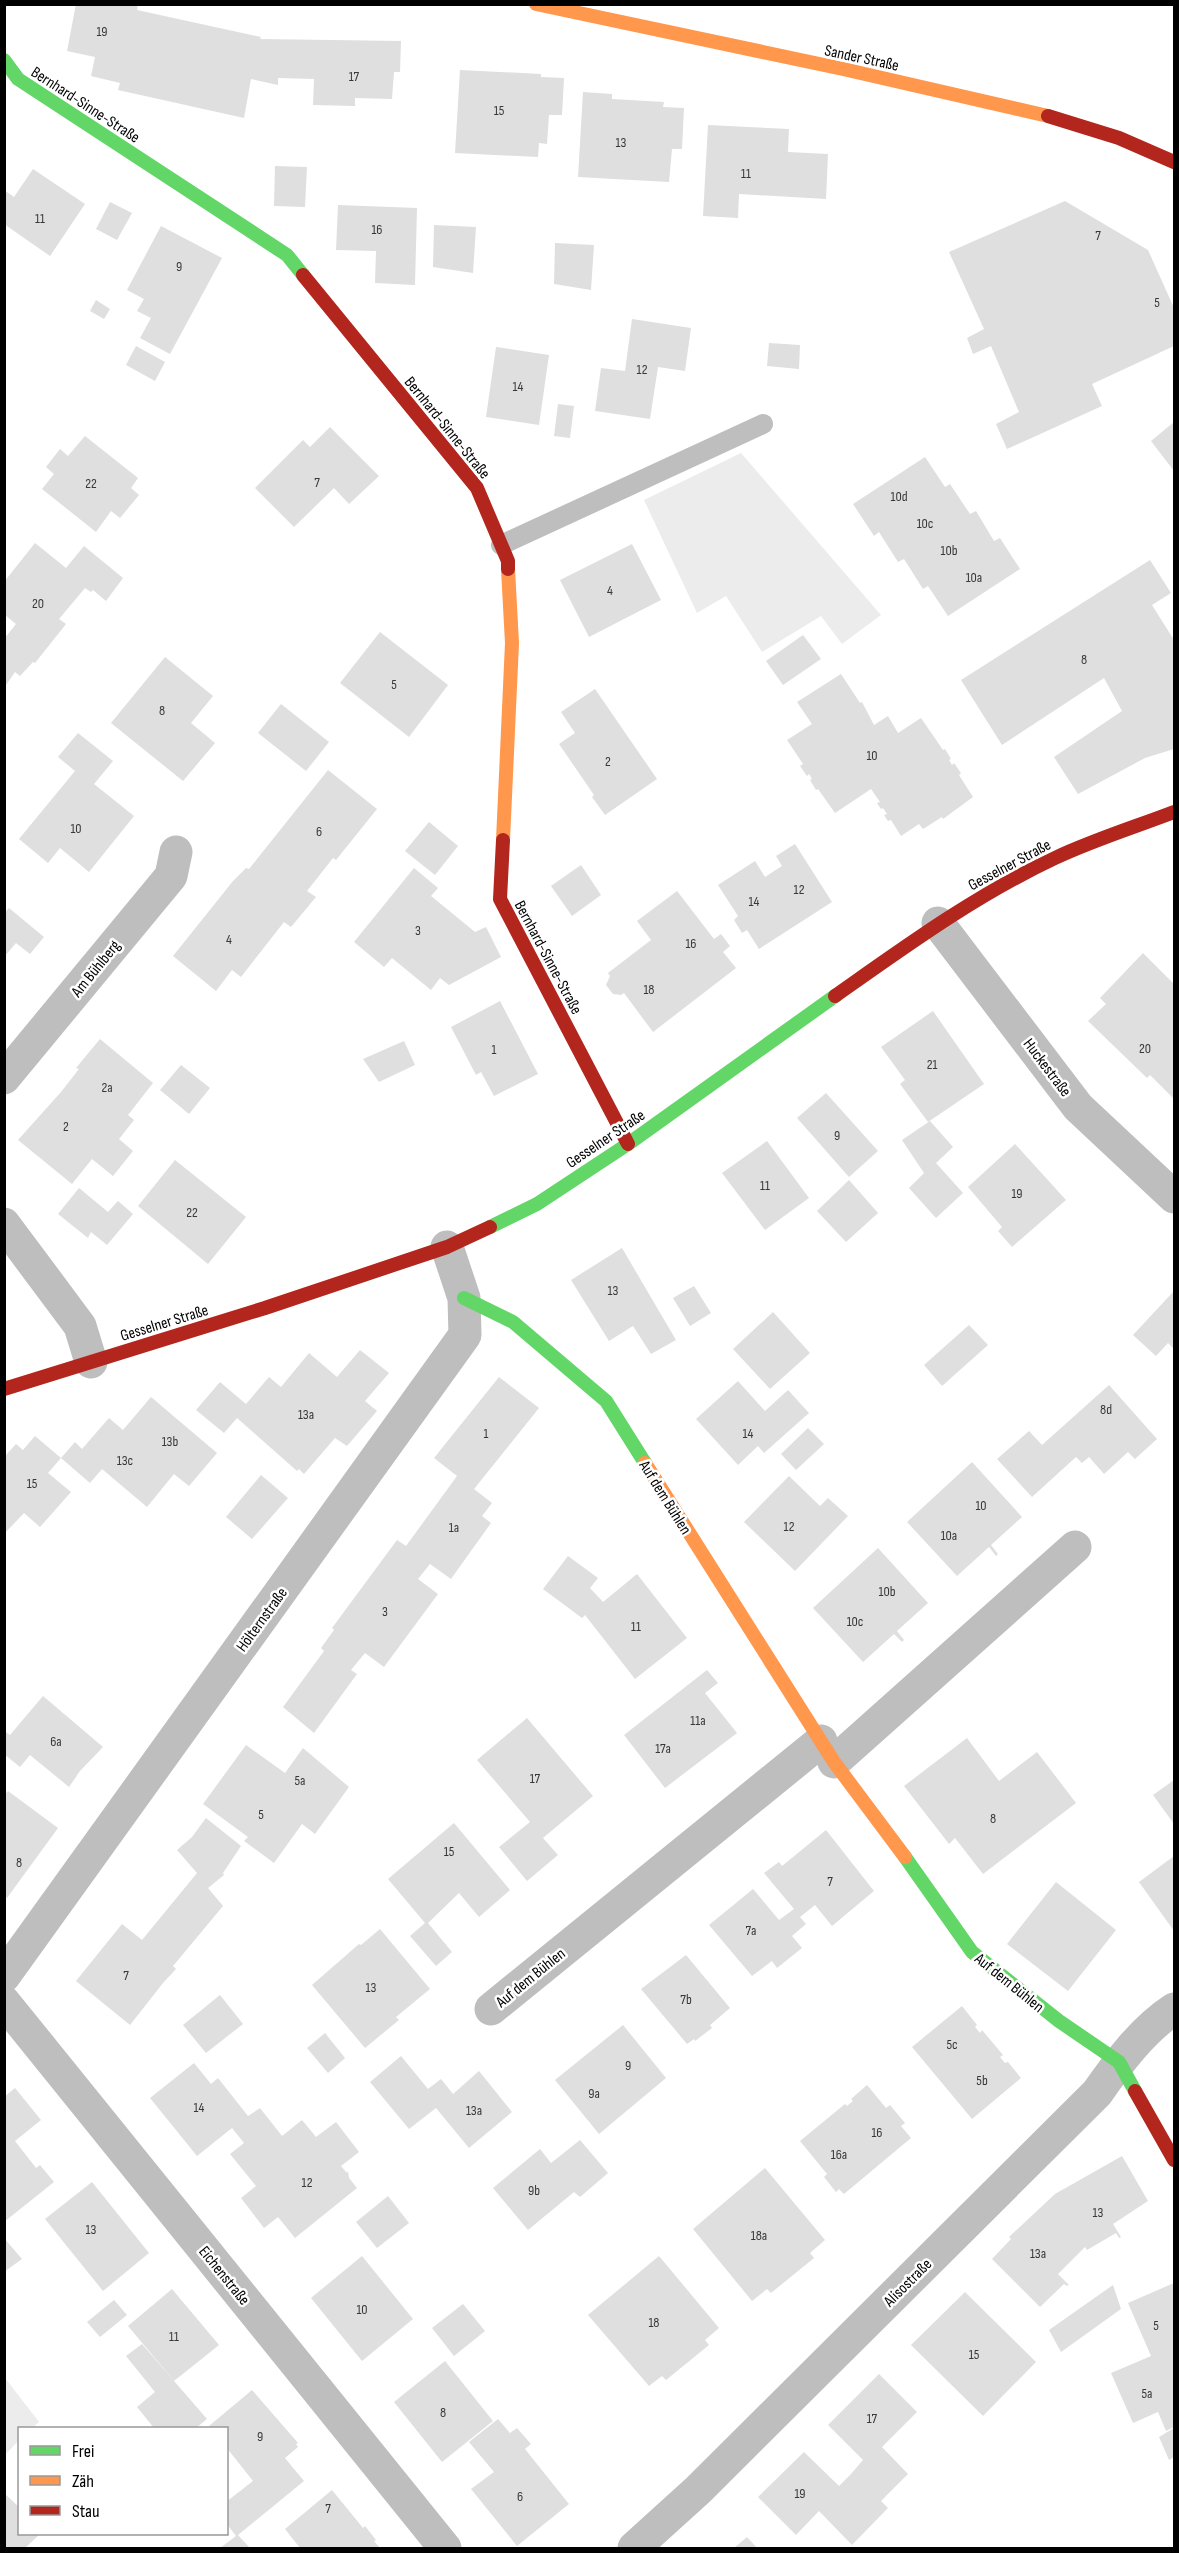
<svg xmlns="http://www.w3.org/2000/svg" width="1179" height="2553" viewBox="0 0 1179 2553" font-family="'Sofia Sans Condensed',sans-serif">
	<rect width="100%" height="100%" fill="#fff"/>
	<g fill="#ececec">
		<polygon points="741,453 881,615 842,644 821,616 762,652 726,596 697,613 644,500"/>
		<polygon points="5,2378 39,2422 32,2428 20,2428 19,2440 5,2455"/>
	</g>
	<g fill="#dfdfdf">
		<polygon points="76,4 138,4 137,10 261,37 260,39 401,41 400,72 394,72 392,99 355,98 355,106 313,105 314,79 278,78 278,85 251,79 244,118 118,90 120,83 91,76 95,57 67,51"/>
		<polygon points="460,70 541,74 541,77 564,78 562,115 549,115 547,144 539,143 538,157 455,153"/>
		<polygon points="583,92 612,94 612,99 664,102 663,107 684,108 682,149 672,149 669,182 578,177"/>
		<polygon points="708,125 789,129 788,152 828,154 826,199 739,194 738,218 703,216"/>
		<polygon points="275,166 307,167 305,207 274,206"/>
		<polygon points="33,169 85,204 50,256 4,224 4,190 14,197"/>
		<polygon points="1065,201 1148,250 1174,308 1174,346 1092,384 1102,406 1007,449 996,424 1019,412 991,346 973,354 967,338 984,329 949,252"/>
		<polygon points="110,202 132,213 117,240 96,229"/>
		<polygon points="338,205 417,208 415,285 375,283 376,251 336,250"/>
		<polygon points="434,225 476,227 473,273 433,267"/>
		<polygon points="161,226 222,258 170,354 140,338 151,318 137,311 144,299 127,290"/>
		<polygon points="555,243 594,245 591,290 554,284"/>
		<polygon points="96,300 110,309 104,319 90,311"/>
		<polygon points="632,319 691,328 685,371 658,367 650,419 595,411 601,368 625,371"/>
		<polygon points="769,343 800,345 799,369 767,366"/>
		<polygon points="136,346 165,362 155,381 126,365"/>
		<polygon points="496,347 549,355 539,425 486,417"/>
		<polygon points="558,404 574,406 570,438 554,436"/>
		<polygon points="1174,422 1174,471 1151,441"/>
		<polygon points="330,427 379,476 349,504 334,488 294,527 255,488 303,440 310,447"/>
		<polygon points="85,436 138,478 131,488 139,495 120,518 111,511 96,532 42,489 54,474 46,467 60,449 68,456"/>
		<polygon points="925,457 945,487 950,484 970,514 976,511 994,541 1000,538 1020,569 948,616 928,586 923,589 904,559 898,562 879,532 874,536 853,504"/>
		<polygon points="35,543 66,568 84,546 123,578 106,601 93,590 91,592 85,588 59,619 66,624 35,663 33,662 20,676 15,672 4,688 4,639 16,624 4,614 4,582"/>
		<polygon points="632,544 661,600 589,637 560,580"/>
		<polygon points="1150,560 1171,593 1152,605 1174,640 1174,749 1145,758 1078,794 1054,757 1122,711 1104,678 1002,745 961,680"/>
		<polygon points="380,632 448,685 409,737 340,683"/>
		<polygon points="803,635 821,659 783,685 766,661"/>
		<polygon points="165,657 213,696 191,723 215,743 183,781 111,723"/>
		<polygon points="841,674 860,703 862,702 874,725 888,716 898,733 921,718 943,750 945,749 951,759 949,760 952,765 954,763 961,773 959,775 973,797 943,819 942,817 923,829 919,824 901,836 891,820 888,821 884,815 887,814 883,808 881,809 877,803 880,802 871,789 835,813 818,789 816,790 810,780 812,779 809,774 807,776 800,766 803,764 787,740 812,724 797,702"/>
		<polygon points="595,689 657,779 605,815 592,797 594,795 559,744 575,733 561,712"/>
		<polygon points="281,704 329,742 306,771 258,733"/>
		<polygon points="78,733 113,761 94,784 134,816 89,872 60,848 48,863 19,839 75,771 58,757"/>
		<polygon points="328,770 377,809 336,860 333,858 307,891 316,897 291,927 284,922 241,977 232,970 216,991 173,956 233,881 246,868 249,869"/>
		<polygon points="429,822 458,846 435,875 405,851"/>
		<polygon points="795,844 832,902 759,949 747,930 742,933 734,920 738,916 718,885 755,861 765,877 782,866 776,856"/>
		<polygon points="581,865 601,895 572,916 551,886"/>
		<polygon points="414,868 438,888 431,896 475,932 486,927 501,957 449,985 440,978 431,990 392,958 384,967 354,942"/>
		<polygon points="677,891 714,939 721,934 730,946 723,952 736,968 653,1032 624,993 621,995 613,994 606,985 610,976 608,973 651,940 637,921"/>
		<polygon points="9,908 44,937 30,954 16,943 4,957 4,913"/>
		<polygon points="1143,953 1174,984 1174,1099 1150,1075 1147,1078 1088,1021 1106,1004 1100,998"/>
		<polygon points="500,1001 538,1074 494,1096 481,1072 476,1075 451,1027"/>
		<polygon points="933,1011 984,1084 928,1122 900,1084 905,1080 881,1047"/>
		<polygon points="100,1039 153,1083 128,1115 134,1120 119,1139 133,1151 113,1176 92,1159 72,1184 18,1140 61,1092 79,1069 76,1068"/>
		<polygon points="404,1041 415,1065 379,1082 363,1059"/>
		<polygon points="181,1065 210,1088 189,1114 160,1090"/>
		<polygon points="826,1093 878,1151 849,1177 797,1118"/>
		<polygon points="930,1121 953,1147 936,1163 963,1193 936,1218 909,1188 924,1173 902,1140"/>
		<polygon points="767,1141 809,1198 765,1230 722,1173"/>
		<polygon points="1015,1144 1066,1200 1012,1247 998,1231 1002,1227 968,1187"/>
		<polygon points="175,1160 246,1217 208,1264 138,1206"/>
		<polygon points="849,1180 878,1213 846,1242 817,1211"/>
		<polygon points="79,1188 108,1212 118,1201 133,1214 107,1245 91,1232 88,1238 58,1214"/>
		<polygon points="622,1248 676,1340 651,1354 633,1326 609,1341 571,1280"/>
		<polygon points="694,1286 711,1313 690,1326 673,1298"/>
		<polygon points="1174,1291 1174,1349 1168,1343 1156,1356 1133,1335"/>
		<polygon points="773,1312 810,1353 770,1389 733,1349"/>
		<polygon points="969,1325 988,1345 942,1386 924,1365"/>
		<polygon points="360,1350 389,1373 365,1401 377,1411 347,1446 335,1438 304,1474 299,1469 297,1471 237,1418 224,1433 196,1410 220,1382 246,1404 269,1377 281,1387 309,1353 337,1377"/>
		<polygon points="499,1377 539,1408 474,1489 492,1503 482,1516 491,1523 451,1579 430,1564 418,1579 438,1594 384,1667 365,1653 351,1670 357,1674 314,1733 283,1707 324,1651 321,1648 334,1630 332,1628 397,1540 406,1546 457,1476 434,1458"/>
		<polygon points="738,1381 765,1411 788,1390 809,1413 764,1453 758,1446 738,1465 696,1419"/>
		<polygon points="1109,1385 1157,1439 1135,1459 1128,1452 1104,1474 1089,1457 1082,1463 1076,1457 1032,1497 997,1459 1029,1431 1042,1445"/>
		<polygon points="151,1397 217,1453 189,1486 174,1474 147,1507 102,1469 90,1483 61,1458 75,1442 82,1449 109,1418 123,1430"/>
		<polygon points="808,1428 824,1444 796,1470 781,1454"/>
		<polygon points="35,1436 61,1458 48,1473 71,1492 40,1527 24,1513 4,1534 4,1457 16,1444 23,1450"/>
		<polygon points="972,1462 1022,1517 991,1545 998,1554 996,1556 989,1547 957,1576 907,1522"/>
		<polygon points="261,1475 288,1498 252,1539 226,1517"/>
		<polygon points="789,1476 820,1506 828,1498 848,1516 795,1571 744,1522"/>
		<polygon points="878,1548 928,1603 897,1631 904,1640 902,1642 894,1634 863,1662 813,1608"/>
		<polygon points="568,1556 598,1578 590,1588 603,1602 637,1574 687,1638 635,1679 585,1615 582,1618 543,1589"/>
		<polygon points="707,1670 718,1683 705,1693 737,1733 665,1788 624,1735"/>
		<polygon points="43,1696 103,1747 80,1771 69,1787 30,1755 20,1767 4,1754 4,1731 10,1735"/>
		<polygon points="527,1718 593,1796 543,1838 558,1855 527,1881 499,1847 530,1822 477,1760"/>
		<polygon points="967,1738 999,1781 1037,1752 1076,1803 983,1874 955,1838 949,1844 904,1786"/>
		<polygon points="246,1745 285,1773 303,1748 349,1787 315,1834 302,1824 274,1863 244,1841 248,1837 203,1804"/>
		<polygon points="1174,1780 1174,1824 1153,1795"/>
		<polygon points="8,1791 58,1828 7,1898 4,1896 4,1796"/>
		<polygon points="206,1818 241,1846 223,1873 224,1875 208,1888 223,1906 173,1966 176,1969 163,1983 130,2025 76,1981 122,1924 142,1940 197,1873 177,1850 192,1837"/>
		<polygon points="454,1823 510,1890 479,1917 459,1893 428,1923 452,1952 436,1966 410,1936 425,1923 388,1879"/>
		<polygon points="826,1830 874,1891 832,1926 815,1905 800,1917 806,1924 792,1936 802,1948 777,1968 772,1961 752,1976 709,1925 753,1889 779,1920 794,1909 764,1873 779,1862 782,1866"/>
		<polygon points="1174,1856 1174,1931 1139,1882"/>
		<polygon points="1056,1882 1116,1930 1068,1991 1007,1944"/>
		<polygon points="380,1929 430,1989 396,2017 399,2020 365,2048 312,1985 359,1944 361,1945"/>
		<polygon points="686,1955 730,2008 710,2025 712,2028 695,2041 694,2039 687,2044 641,1989"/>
		<polygon points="220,1995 243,2024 206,2053 183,2025"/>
		<polygon points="962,2006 977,2025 975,2027 980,2033 982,2030 1003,2055 1000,2057 1005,2063 1008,2062 1021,2078 972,2119 912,2047"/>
		<polygon points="623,2025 666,2078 599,2134 555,2080"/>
		<polygon points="325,2033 345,2058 328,2073 307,2048"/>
		<polygon points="401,2056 428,2089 441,2079 453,2094 479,2071 512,2112 469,2148 436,2108 409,2129 370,2082"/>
		<polygon points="194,2063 211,2084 218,2078 248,2116 260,2108 282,2136 302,2120 316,2137 336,2122 359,2152 341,2166 347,2173 348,2171 349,2178 357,2188 295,2238 278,2217 264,2228 241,2198 256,2186 230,2154 244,2143 232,2128 197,2156 150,2098"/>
		<polygon points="867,2085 886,2108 890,2105 905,2123 901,2126 911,2138 844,2194 839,2189 836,2192 824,2177 827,2174 800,2141 845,2104 847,2106 853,2101 851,2099"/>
		<polygon points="15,2088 41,2120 15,2141 36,2168 40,2165 54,2182 4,2222 4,2097"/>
		<polygon points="580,2140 608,2173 580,2197 574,2192 528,2230 493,2188 540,2149 551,2163"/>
		<polygon points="1122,2156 1148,2201 1113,2224 1121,2237 1119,2238 1116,2233 1087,2250 1085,2247 1058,2274 1069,2285 1067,2286 1064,2284 1040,2307 992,2259 1011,2239 1009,2237 1055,2194"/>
		<polygon points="765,2168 825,2240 810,2253 814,2258 771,2293 767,2289 752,2301 693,2229"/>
		<polygon points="92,2182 149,2253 103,2291 45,2219"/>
		<polygon points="388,2196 409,2223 377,2248 356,2222"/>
		<polygon points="4,2238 22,2259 4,2272"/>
		<polygon points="362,2256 413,2319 362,2361 311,2298"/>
		<polygon points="659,2256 719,2328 705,2340 709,2345 666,2380 662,2376 649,2386 588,2315"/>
		<polygon points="1174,2283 1174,2427 1166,2431 1158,2412 1133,2423 1111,2373 1151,2356 1128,2303"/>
		<polygon points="1113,2285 1121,2309 1061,2352 1049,2330"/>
		<polygon points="172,2289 219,2345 174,2381 128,2326"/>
		<polygon points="965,2292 1036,2362 983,2416 911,2345"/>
		<polygon points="114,2300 127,2315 100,2337 87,2322"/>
		<polygon points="463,2304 485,2331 454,2356 432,2328"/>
		<polygon points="142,2344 207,2419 196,2428 154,2428 137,2407 155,2392 126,2356"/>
		<polygon points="445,2361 493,2421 442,2462 394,2402"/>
		<polygon points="879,2374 917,2412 882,2447 908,2474 881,2501 888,2508 852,2545 819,2511 796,2535 758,2497 804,2452 839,2486 851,2474 863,2460 828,2425"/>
		<polygon points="252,2390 298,2443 296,2444 298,2447 285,2458 304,2481 238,2535 250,2548 220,2548 236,2536 226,2523 226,2502 253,2481 226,2447 226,2428 212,2428 209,2426"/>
		<polygon points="498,2419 510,2433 517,2428 531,2444 525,2449 569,2504 517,2546 471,2489 494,2472 469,2442"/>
		<polygon points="1174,2428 1174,2457 1169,2460 1159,2437"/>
		<polygon points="332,2490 363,2528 365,2526 376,2540 374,2541 380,2548 300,2548 285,2529"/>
		<polygon points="4,2493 20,2508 20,2534 40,2534 25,2548 4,2548"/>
		<polygon points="747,2537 757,2548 734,2548"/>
	</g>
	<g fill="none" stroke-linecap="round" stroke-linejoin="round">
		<polyline stroke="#bebebe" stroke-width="20" points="501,545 763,424"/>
		<g stroke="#bebebe" stroke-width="33">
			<polyline points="938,923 1078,1107 1174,1197"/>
			<polyline points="4,1078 171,876 176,852"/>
			<polyline points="4,1224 80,1326 91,1362"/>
			<polyline points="834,1762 1075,1547"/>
			<polyline points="4,1976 465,1335 464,1298 447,1247"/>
			<polyline points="4,2002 445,2548"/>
			<polyline points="491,2009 821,1741"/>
			<path d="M634,2548L698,2490L1097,2093C1118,2063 1143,2029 1174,2009"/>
		</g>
		<g stroke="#63d668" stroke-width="14">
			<polyline points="4,60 18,79 287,255 303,275"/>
			<polyline points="490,1227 537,1204 628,1144 835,996"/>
			<polyline points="464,1298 513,1322 606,1401 645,1463"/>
			<polyline points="905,1857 972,1952 1059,2021 1119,2062 1135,2091"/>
		</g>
		<g stroke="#ff974d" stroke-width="14">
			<polyline points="536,4 843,69 1048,116"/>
			<polyline points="503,840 512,643 508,569"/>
			<polyline points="645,1463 834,1762 905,1857"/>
		</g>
		<g stroke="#b3261e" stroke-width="14">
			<polyline points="1048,116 1119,138 1174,162"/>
			<polyline points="303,275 477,488 508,561 508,569"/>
			<polyline points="503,840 500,899 628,1144"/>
			<path d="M835,996C906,946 976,895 1055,858C1093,840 1135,827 1174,812"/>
			<polyline points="4,1389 265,1308 447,1247 490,1227"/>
			<polyline points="1135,2091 1174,2160"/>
		</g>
	</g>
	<g text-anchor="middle" stroke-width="5" stroke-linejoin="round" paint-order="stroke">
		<g font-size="14" fill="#383838">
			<text x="102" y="36">19</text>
			<text x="354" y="81">17</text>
			<text x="499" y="115">15</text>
			<text x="621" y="147">13</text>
			<text x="746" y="178">11</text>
			<text x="40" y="223">11</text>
			<text x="377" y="234">16</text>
			<text x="1098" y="240">7</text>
			<text x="179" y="271">9</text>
			<text x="1157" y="307">5</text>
			<text x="642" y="374">12</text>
			<text x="518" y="391">14</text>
			<text x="317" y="487">7</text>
			<text x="91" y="488">22</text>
			<text x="899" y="501">10d</text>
			<text x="925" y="528">10c</text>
			<text x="949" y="555">10b</text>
			<text x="974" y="582">10a</text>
			<text x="610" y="595">4</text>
			<text x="38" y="608">20</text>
			<text x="1084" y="664">8</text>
			<text x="394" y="689">5</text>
			<text x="162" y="715">8</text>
			<text x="872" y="760">10</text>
			<text x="608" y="766">2</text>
			<text x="76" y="833">10</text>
			<text x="319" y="836">6</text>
			<text x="799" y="894">12</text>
			<text x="754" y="906">14</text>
			<text x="418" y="935">3</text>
			<text x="229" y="944">4</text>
			<text x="691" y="948">16</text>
			<text x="649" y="994">18</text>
			<text x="1145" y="1053">20</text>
			<text x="494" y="1054">1</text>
			<text x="932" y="1069">21</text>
			<text x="107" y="1092">2a</text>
			<text x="66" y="1131">2</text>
			<text x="837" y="1140">9</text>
			<text x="765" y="1190">11</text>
			<text x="1017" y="1198">19</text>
			<text x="192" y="1217">22</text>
			<text x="613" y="1295">13</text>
			<text x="1106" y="1414">8d</text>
			<text x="306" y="1419">13a</text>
			<text x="486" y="1438">1</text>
			<text x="748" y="1438">14</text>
			<text x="170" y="1446">13b</text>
			<text x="125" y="1465">13c</text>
			<text x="32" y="1488">15</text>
			<text x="981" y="1510">10</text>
			<text x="789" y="1531">12</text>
			<text x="454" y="1532">1a</text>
			<text x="949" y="1540">10a</text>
			<text x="887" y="1596">10b</text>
			<text x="385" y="1616">3</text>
			<text x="855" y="1626">10c</text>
			<text x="636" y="1631">11</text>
			<text x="698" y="1725">11a</text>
			<text x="56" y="1746">6a</text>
			<text x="663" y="1753">17a</text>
			<text x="535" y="1783">17</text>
			<text x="300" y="1785">5a</text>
			<text x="261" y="1819">5</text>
			<text x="993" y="1823">8</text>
			<text x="449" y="1856">15</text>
			<text x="19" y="1867">8</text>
			<text x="830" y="1886">7</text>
			<text x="751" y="1935">7a</text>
			<text x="126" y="1980">7</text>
			<text x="371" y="1992">13</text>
			<text x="686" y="2004">7b</text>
			<text x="952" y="2049">5c</text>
			<text x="628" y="2070">9</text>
			<text x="982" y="2085">5b</text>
			<text x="594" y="2098">9a</text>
			<text x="199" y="2112">14</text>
			<text x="474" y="2115">13a</text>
			<text x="877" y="2137">16</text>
			<text x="839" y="2159">16a</text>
			<text x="307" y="2187">12</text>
			<text x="534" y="2195">9b</text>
			<text x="1098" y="2217">13</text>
			<text x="91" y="2234">13</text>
			<text x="759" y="2240">18a</text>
			<text x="1038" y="2258">13a</text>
			<text x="362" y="2314">10</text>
			<text x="654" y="2327">18</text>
			<text x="1156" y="2330">5</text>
			<text x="174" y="2341">11</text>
			<text x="974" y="2359">15</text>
			<text x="1147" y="2398">5a</text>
			<text x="443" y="2417">8</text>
			<text x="872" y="2423">17</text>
			<text x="260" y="2441">9</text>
			<text x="800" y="2498">19</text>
			<text x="520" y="2501">6</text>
			<text x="328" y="2513">7</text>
		</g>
		<g font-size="16" fill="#000" stroke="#fff">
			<text transform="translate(862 57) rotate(12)" y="6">Sander Straße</text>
			<text transform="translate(86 104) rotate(33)" y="6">Bernhard-Sinne-Straße</text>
			<text transform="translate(448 427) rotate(51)" y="6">Bernhard-Sinne-Straße</text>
			<text transform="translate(1009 864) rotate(-28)" y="6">Gesselner Straße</text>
			<text transform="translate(549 957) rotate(62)" y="6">Bernhard-Sinne-Straße</text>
			<text transform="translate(95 968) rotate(-51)" y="6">Am Bühlberg</text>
			<text transform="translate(1048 1067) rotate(53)" y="6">Huckestraße</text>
			<text transform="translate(605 1138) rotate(-34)" y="6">Gesselner Straße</text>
			<text transform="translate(164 1322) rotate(-17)" y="6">Gesselner Straße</text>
			<text transform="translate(666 1497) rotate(58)" y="6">Auf dem Bühlen</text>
			<text transform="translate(261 1619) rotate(-54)" y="6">Hölternstraße</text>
			<text transform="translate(530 1977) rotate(-39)" y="6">Auf dem Bühlen</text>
			<text transform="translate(1010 1982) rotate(39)" y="6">Auf dem Bühlen</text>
			<text transform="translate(225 2275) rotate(51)" y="6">Eichenstraße</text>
			<text transform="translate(907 2282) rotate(-45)" y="6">Alisostraße</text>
		</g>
	</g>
	<rect width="1179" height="2553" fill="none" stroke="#000000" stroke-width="12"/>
	<rect x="18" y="2427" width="210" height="108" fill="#ffffff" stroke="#999999" stroke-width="1.5"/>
	<rect x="30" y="2446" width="30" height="9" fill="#63d668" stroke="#999999" stroke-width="1.5"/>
	<text x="72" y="2457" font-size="18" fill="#000000">Frei</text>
	<rect x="30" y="2476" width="30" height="9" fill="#ff974d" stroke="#999999" stroke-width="1.5"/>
	<text x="72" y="2487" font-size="18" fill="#000000">Zäh</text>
	<rect x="30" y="2506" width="30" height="9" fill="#b3261e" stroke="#999999" stroke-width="1.5"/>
	<text x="72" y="2517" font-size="18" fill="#000000">Stau</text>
</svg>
